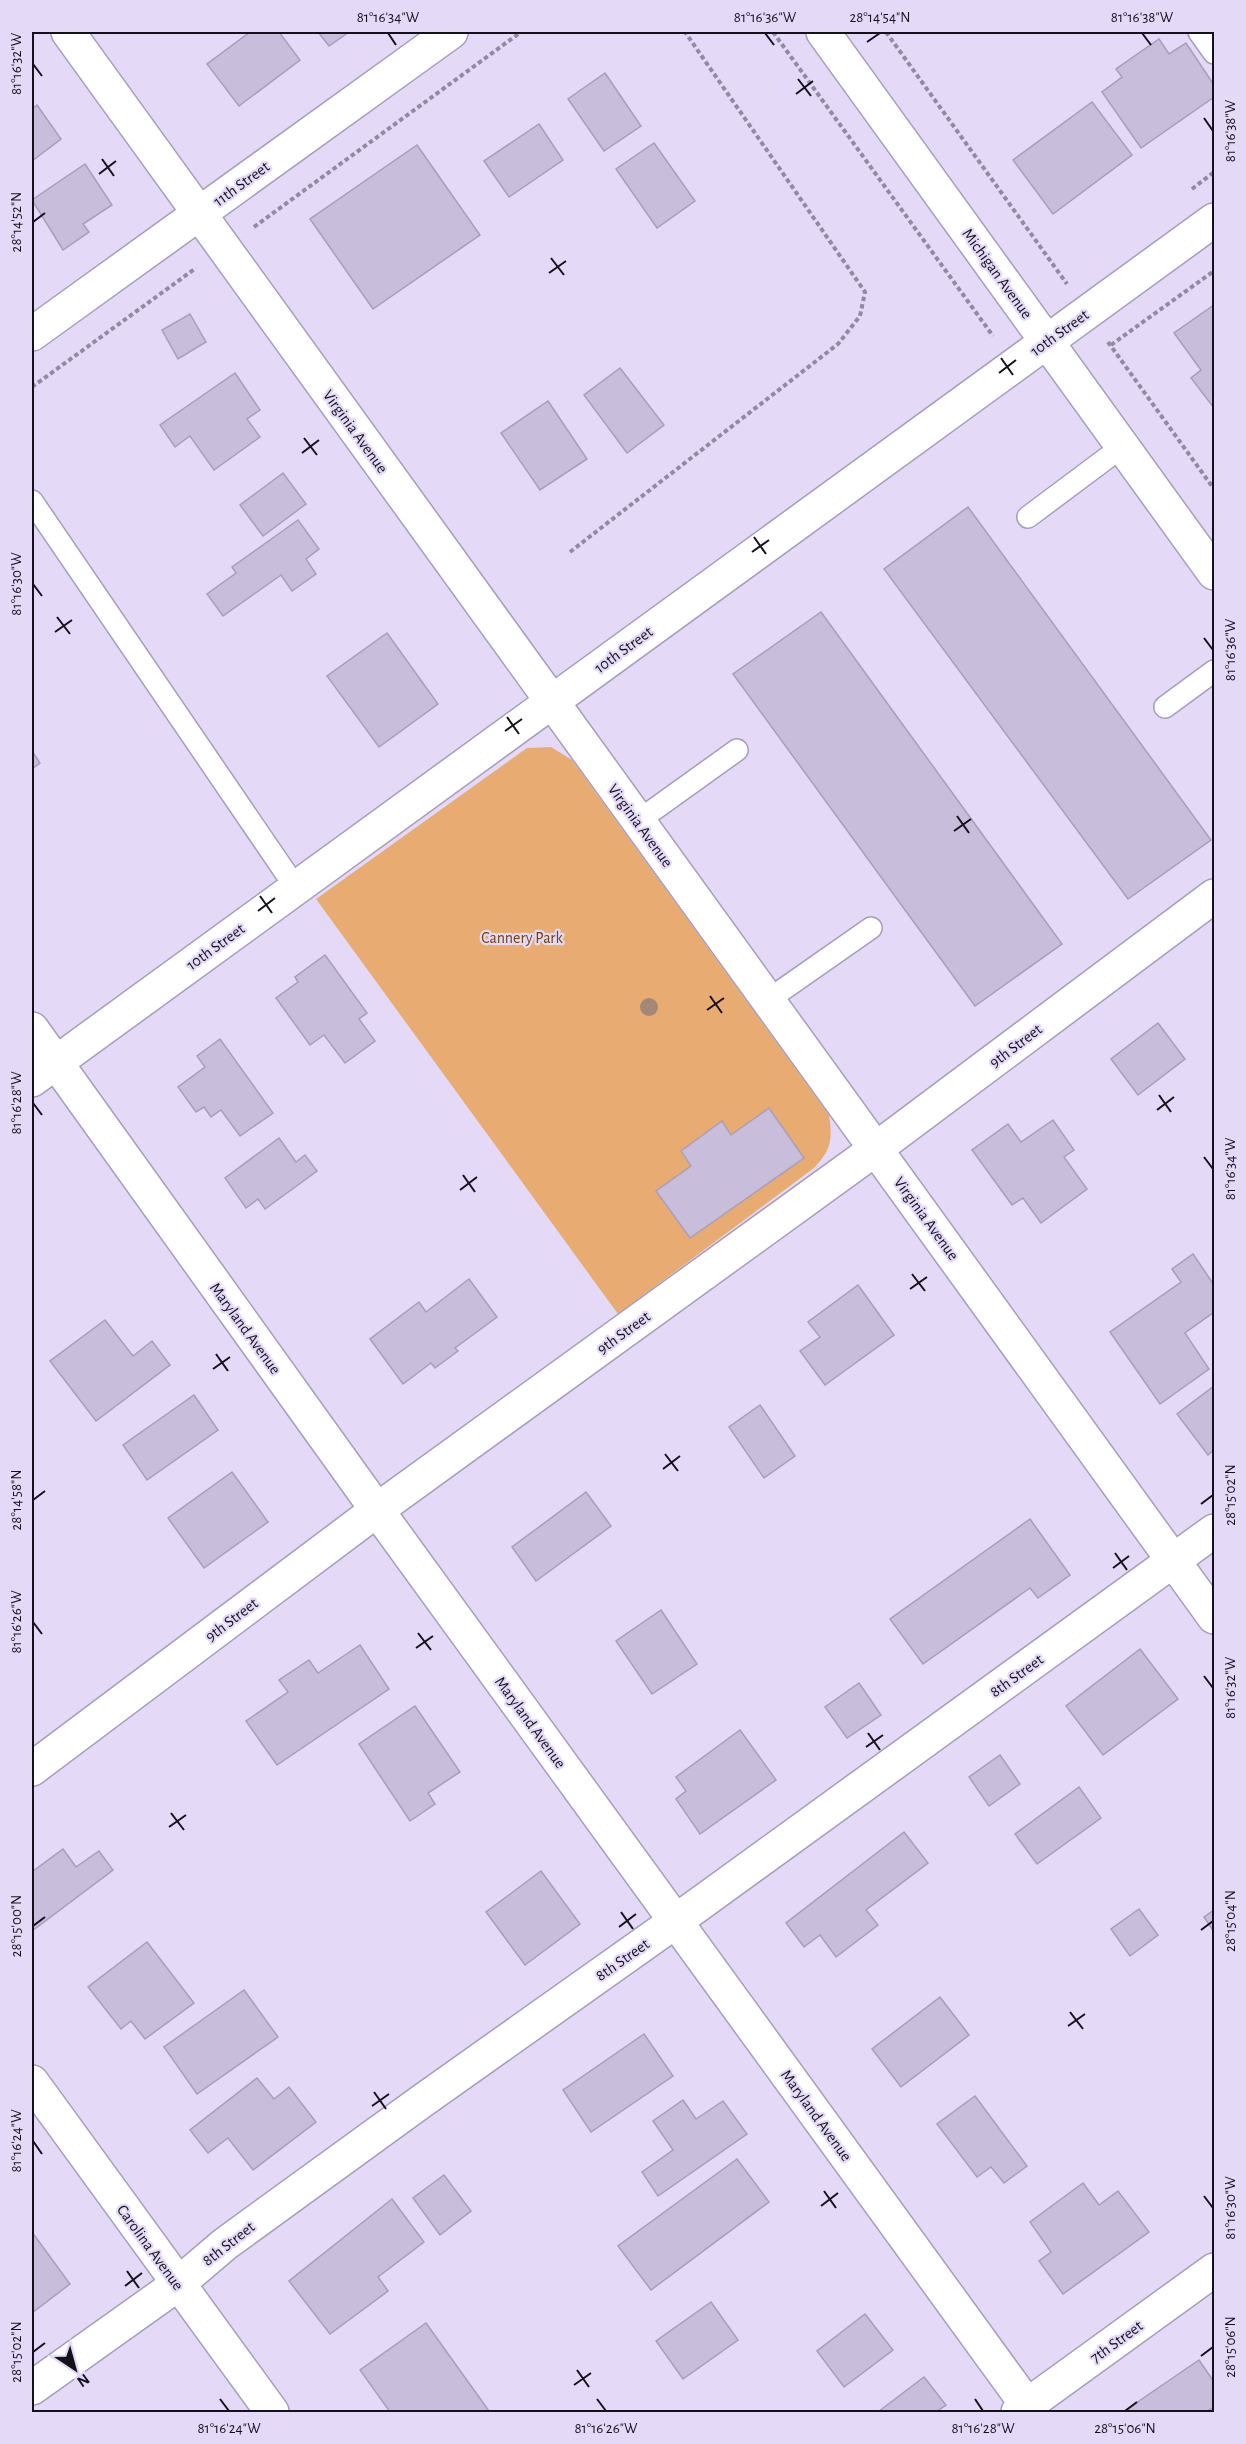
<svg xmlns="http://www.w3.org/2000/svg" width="1246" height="2444" viewBox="0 0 1246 2444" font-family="'Alegreya Sans',sans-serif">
	<rect width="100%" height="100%" fill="#e4daf8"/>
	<path fill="#e8ac72" d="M551,747L572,760L829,1115C833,1140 831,1150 814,1168L618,1314L316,899L527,748Z"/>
	<g fill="#c8bdda" stroke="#a89eba" stroke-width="1.5">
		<polygon points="250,32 279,32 300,60 239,106 207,64"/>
		<polygon points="318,32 349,32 329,46"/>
		<polygon points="1159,39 1169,54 1186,43 1214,85 1214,97 1141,148 1102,92 1122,77 1116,69"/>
		<polygon points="605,73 641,126 604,151 568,99"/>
		<polygon points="1092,102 1132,155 1053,214 1013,160"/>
		<polygon points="37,105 61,139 32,161 32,109"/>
		<polygon points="539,124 563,160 509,197 484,161"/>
		<polygon points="654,143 695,201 657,228 616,169"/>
		<polygon points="417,145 480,235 373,309 310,219"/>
		<polygon points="85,164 112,205 83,224 89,232 63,250 32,200"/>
		<polygon points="1214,305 1214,408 1191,378 1201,370 1174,333"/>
		<polygon points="190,314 206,342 178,359 162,330"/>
		<polygon points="620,368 664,425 627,453 584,395"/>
		<polygon points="235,373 260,410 247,419 260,437 214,470 190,436 175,447 160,425"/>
		<polygon points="548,401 587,459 540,490 501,433"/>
		<polygon points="283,473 306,504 263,536 240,505"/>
		<polygon points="968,507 1211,840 1128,899 884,569"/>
		<polygon points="298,520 319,549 306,559 316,574 292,591 281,575 223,616 207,594 236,573 232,567"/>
		<polygon points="821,612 1062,944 975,1006 733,674"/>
		<polygon points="387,633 438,704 379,747 327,676"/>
		<polygon points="32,751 40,763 32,769"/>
		<polygon points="325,955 367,1013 359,1019 375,1041 345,1063 324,1035 310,1045 276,998 298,982 295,977"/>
		<polygon points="1158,1023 1185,1059 1138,1095 1111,1059"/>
		<polygon points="220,1039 273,1113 240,1136 221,1110 211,1117 204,1107 196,1112 178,1087 205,1067 197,1056"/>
		<polygon points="769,1108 804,1158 690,1238 656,1191 691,1166 681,1151 722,1121 731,1135"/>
		<polygon points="1053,1120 1074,1150 1064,1157 1087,1189 1041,1223 1023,1198 1012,1205 972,1150 1008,1124 1021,1142"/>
		<polygon points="279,1138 296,1162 305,1155 317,1171 265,1209 258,1199 246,1208 225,1178"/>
		<polygon points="1193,1254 1214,1285 1214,1312 1185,1333 1209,1369 1160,1404 1110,1332 1181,1282 1172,1269"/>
		<polygon points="469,1279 497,1317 455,1348 458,1351 435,1368 431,1363 403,1384 370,1339 419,1302 426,1312"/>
		<polygon points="858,1285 894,1335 825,1385 800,1351 820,1337 808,1322"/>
		<polygon points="105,1320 133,1356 152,1341 170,1365 96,1421 50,1361"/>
		<polygon points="1214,1386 1214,1450 1208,1455 1177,1414"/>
		<polygon points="194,1395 218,1430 147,1480 123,1445"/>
		<polygon points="760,1405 795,1456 764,1478 729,1427"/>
		<polygon points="232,1472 268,1522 204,1568 168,1518"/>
		<polygon points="586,1492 611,1526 536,1581 512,1547"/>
		<polygon points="1030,1519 1070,1575 1038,1598 1030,1588 923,1664 890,1619"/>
		<polygon points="661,1610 697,1664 652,1694 616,1641"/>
		<polygon points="360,1645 389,1689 277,1765 246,1721 288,1692 279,1680 309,1660 318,1673"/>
		<polygon points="1140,1649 1178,1699 1103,1755 1066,1706"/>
		<polygon points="859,1683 881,1715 847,1738 825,1707"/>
		<polygon points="415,1706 460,1772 428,1793 435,1804 410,1821 359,1744"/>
		<polygon points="740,1730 776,1780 700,1834 676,1799 686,1791 676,1777"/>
		<polygon points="1000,1755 1020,1784 989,1806 969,1777"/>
		<polygon points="1079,1787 1101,1818 1037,1864 1015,1834"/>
		<polygon points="904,1832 928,1863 866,1910 878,1925 836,1957 820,1935 804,1947 786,1923"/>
		<polygon points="63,1849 76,1867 99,1851 113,1870 32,1931 32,1872"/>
		<polygon points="541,1871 580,1924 525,1965 486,1912"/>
		<polygon points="1139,1909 1158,1935 1130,1956 1111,1929"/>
		<polygon points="1214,1910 1214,1932 1204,1917"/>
		<polygon points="147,1942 194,2003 145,2039 131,2021 121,2029 88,1987"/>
		<polygon points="244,1990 278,2037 197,2094 164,2047"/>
		<polygon points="940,1997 969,2035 901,2087 872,2049"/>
		<polygon points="644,2034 673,2076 591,2132 563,2090"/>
		<polygon points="257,2078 274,2099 289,2087 316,2122 253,2170 228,2138 208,2153 190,2130"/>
		<polygon points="975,2096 1027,2166 1004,2183 991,2167 977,2177 937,2124"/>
		<polygon points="683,2100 696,2119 723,2101 747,2134 658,2196 642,2172 673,2150 653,2121"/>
		<polygon points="737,2159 769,2202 651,2290 618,2246"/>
		<polygon points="444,2175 471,2211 440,2235 413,2198"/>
		<polygon points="1083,2183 1099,2205 1118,2191 1149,2232 1063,2294 1039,2261 1051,2252 1030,2222"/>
		<polygon points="392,2199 424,2242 378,2277 388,2291 330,2334 289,2281"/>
		<polygon points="32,2232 70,2284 32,2313"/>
		<polygon points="711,2302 738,2340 683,2379 656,2341"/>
		<polygon points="865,2314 893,2350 844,2387 817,2351"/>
		<polygon points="426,2323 489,2411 487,2412 390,2412 360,2370"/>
		<polygon points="1199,2360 1214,2382 1214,2407 1206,2412 1123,2412"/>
		<polygon points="924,2377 946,2405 936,2412 878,2412"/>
	</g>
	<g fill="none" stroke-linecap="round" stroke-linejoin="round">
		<g stroke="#a79db9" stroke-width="24">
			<g id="lane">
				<polyline points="1199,32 1214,53"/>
				<polyline points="32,501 296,888"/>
				<polyline points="1028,517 1123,446"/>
				<polyline points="1165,707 1214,671"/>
				<polyline points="638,821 737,750"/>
				<polyline points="768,1000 871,928"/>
			</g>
		</g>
		<g stroke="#a79db9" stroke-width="36">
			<g id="street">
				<polyline points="68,32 1214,1617"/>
				<polyline points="823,32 1214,573"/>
				<polyline points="32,334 451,32"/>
				<polyline points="32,1029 377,1510 1032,2412"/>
				<polyline points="32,1769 377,1510 877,1148 1214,896"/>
				<polyline points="32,2082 272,2412"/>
				<polyline points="32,2388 178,2284 225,2244 422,2101 676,1921 1214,1531"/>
				<polyline points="1018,2412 1214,2270"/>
			</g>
		</g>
		<g stroke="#a79db9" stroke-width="36">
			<polyline id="secondary" points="32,1080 1214,220"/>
		</g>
		<g stroke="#928aa0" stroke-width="4" stroke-dasharray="4.5 3" stroke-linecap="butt">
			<polyline points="773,32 993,336"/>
			<polyline points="886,32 1067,284"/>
			<polyline points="1192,189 1214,172"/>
			<polyline points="254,227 521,32"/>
			<polyline points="1108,342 1214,489"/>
			<polyline points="1111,345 1214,271"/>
			<polyline points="32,387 196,268"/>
			<polyline points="570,552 838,344 860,316 865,292 685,32"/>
		</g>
		<use href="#lane" stroke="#fff" stroke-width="21"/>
		<use href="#street" stroke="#fff" stroke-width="33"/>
		<use href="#secondary" stroke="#fff" stroke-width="33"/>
	</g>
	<circle fill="#a48776" cx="649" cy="1007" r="9"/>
	<path fill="none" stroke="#15111b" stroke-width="2" d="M388,33L396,45M765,33L774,45M1142,33L1151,45M867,42L880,33M33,64L42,76M798,79L811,96M796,94L813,81M1204,118L1213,131M102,159L114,176M99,174L116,161M33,222L45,213M551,258L564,275M549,273L566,261M1001,358L1013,375M999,373L1016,360M304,438L317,455M302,453L319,440M754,537L766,554M752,552L769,540M33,584L42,596M57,617L70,634M55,632L72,620M1204,638L1213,650M507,717L519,734M505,731L522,719M957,816L969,833M954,831L971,819M260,896L272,913M258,911L275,898M710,996L722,1013M707,1010L724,998M1159,1095L1171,1112M33,1103L42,1115M1157,1110L1174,1097M1204,1157L1213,1169M463,1175L475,1192M460,1190L477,1177M912,1274L925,1291M910,1289L927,1277M216,1354L228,1371M213,1369L230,1357M665,1454L678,1471M663,1469L680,1456M33,1500L45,1491M1201,1504L1213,1495M1115,1553L1127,1570M1113,1568L1129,1556M33,1622L42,1634M418,1633L431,1650M416,1648L433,1636M1204,1676L1213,1688M868,1733L880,1750M866,1747L883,1735M171,1813L184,1830M169,1827L186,1815M621,1912L633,1929M33,1926L45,1917M619,1927L636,1914M1201,1930L1213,1921M1070,2012L1083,2029M1068,2026L1085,2014M374,2092L386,2109M372,2106L389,2094M33,2141L42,2154M824,2191L836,2208M1204,2196L1213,2208M821,2206L838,2193M127,2271L139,2288M125,2286L142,2273M33,2352L45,2343M1201,2356L1213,2347M577,2370L589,2387M574,2385L591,2373M220,2399L229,2411M597,2399L606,2411M975,2399L983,2411M1125,2411L1137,2402"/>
	<g text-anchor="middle" stroke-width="4.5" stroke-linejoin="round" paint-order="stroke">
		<g font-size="16" fill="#15111b" stroke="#e4daf8">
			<text transform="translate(241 183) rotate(-36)" y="6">11th Street</text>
			<text transform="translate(998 273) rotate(54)" y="6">Michigan Avenue</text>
			<text transform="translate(1059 332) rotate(-36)" y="6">10th Street</text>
			<text transform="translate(356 431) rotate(54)" y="6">Virginia Avenue</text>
			<text transform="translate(623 649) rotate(-36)" y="6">10th Street</text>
			<text transform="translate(641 825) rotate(54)" y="6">Virginia Avenue</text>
			<text transform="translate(215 946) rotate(-36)" y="6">10th Street</text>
			<text transform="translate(1015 1045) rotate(-37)" y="6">9th Street</text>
			<text transform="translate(927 1218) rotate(54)" y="6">Virginia Avenue</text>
			<text transform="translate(246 1328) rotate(54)" y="6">Maryland Avenue</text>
			<text transform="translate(623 1332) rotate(-36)" y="6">9th Street</text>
			<text transform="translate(231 1619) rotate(-37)" y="6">9th Street</text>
			<text transform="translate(1016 1675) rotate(-36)" y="6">8th Street</text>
			<text transform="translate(531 1722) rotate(54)" y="6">Maryland Avenue</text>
			<text transform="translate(622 1959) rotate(-35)" y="6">8th Street</text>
			<text transform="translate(817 2115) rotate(54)" y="6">Maryland Avenue</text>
			<text transform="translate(228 2243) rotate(-38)" y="6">8th Street</text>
			<text transform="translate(151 2247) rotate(54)" y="6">Carolina Avenue</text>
			<text transform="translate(1116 2341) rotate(-36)" y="6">7th Street</text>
		</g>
		<g font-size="16" fill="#70430b" stroke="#e4daf8">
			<text x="522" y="943">Cannery Park</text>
		</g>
	</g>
	<rect width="1246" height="2444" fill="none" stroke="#e4daf8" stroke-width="66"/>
	<g transform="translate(75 2369) rotate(144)" stroke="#e4daf8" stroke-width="4.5" paint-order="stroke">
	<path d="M0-4.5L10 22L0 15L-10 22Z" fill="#15111b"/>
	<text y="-9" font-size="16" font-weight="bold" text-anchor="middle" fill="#15111b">N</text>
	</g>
	<rect x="33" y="33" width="1180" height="2378" fill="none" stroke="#15111b" stroke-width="2"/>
	<g font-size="15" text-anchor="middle" fill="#15111b">
		<text x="388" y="22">81°16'34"W</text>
		<text x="765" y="22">81°16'36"W</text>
		<text x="880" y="22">28°14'54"N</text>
		<text x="1142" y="22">81°16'38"W</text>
		<text transform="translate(16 64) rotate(-90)" y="5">81°16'32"W</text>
		<text transform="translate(1230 131) rotate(-90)" y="5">81°16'38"W</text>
		<text transform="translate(16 222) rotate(-90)" y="5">28°14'52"N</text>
		<text transform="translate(16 584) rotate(-90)" y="5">81°16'30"W</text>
		<text transform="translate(1230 650) rotate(-90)" y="5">81°16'36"W</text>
		<text transform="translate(16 1103) rotate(-90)" y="5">81°16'28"W</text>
		<text transform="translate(1230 1169) rotate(-90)" y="5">81°16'34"W</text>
		<text transform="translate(1230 1495) rotate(-90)" y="5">28°15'02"N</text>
		<text transform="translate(16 1500) rotate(-90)" y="5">28°14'58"N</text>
		<text transform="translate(16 1622) rotate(-90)" y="5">81°16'26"W</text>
		<text transform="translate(1230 1688) rotate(-90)" y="5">81°16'32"W</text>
		<text transform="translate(1230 1921) rotate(-90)" y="5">28°15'04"N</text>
		<text transform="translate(16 1926) rotate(-90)" y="5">28°15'00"N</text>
		<text transform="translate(16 2141) rotate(-90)" y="5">81°16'24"W</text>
		<text transform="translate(1230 2208) rotate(-90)" y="5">81°16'30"W</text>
		<text transform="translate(1230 2347) rotate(-90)" y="5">28°15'06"N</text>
		<text transform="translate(16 2352) rotate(-90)" y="5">28°15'02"N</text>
		<text x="229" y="2433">81°16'24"W</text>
		<text x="606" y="2433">81°16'26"W</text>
		<text x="983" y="2433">81°16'28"W</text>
		<text x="1125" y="2433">28°15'06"N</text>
	</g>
</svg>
